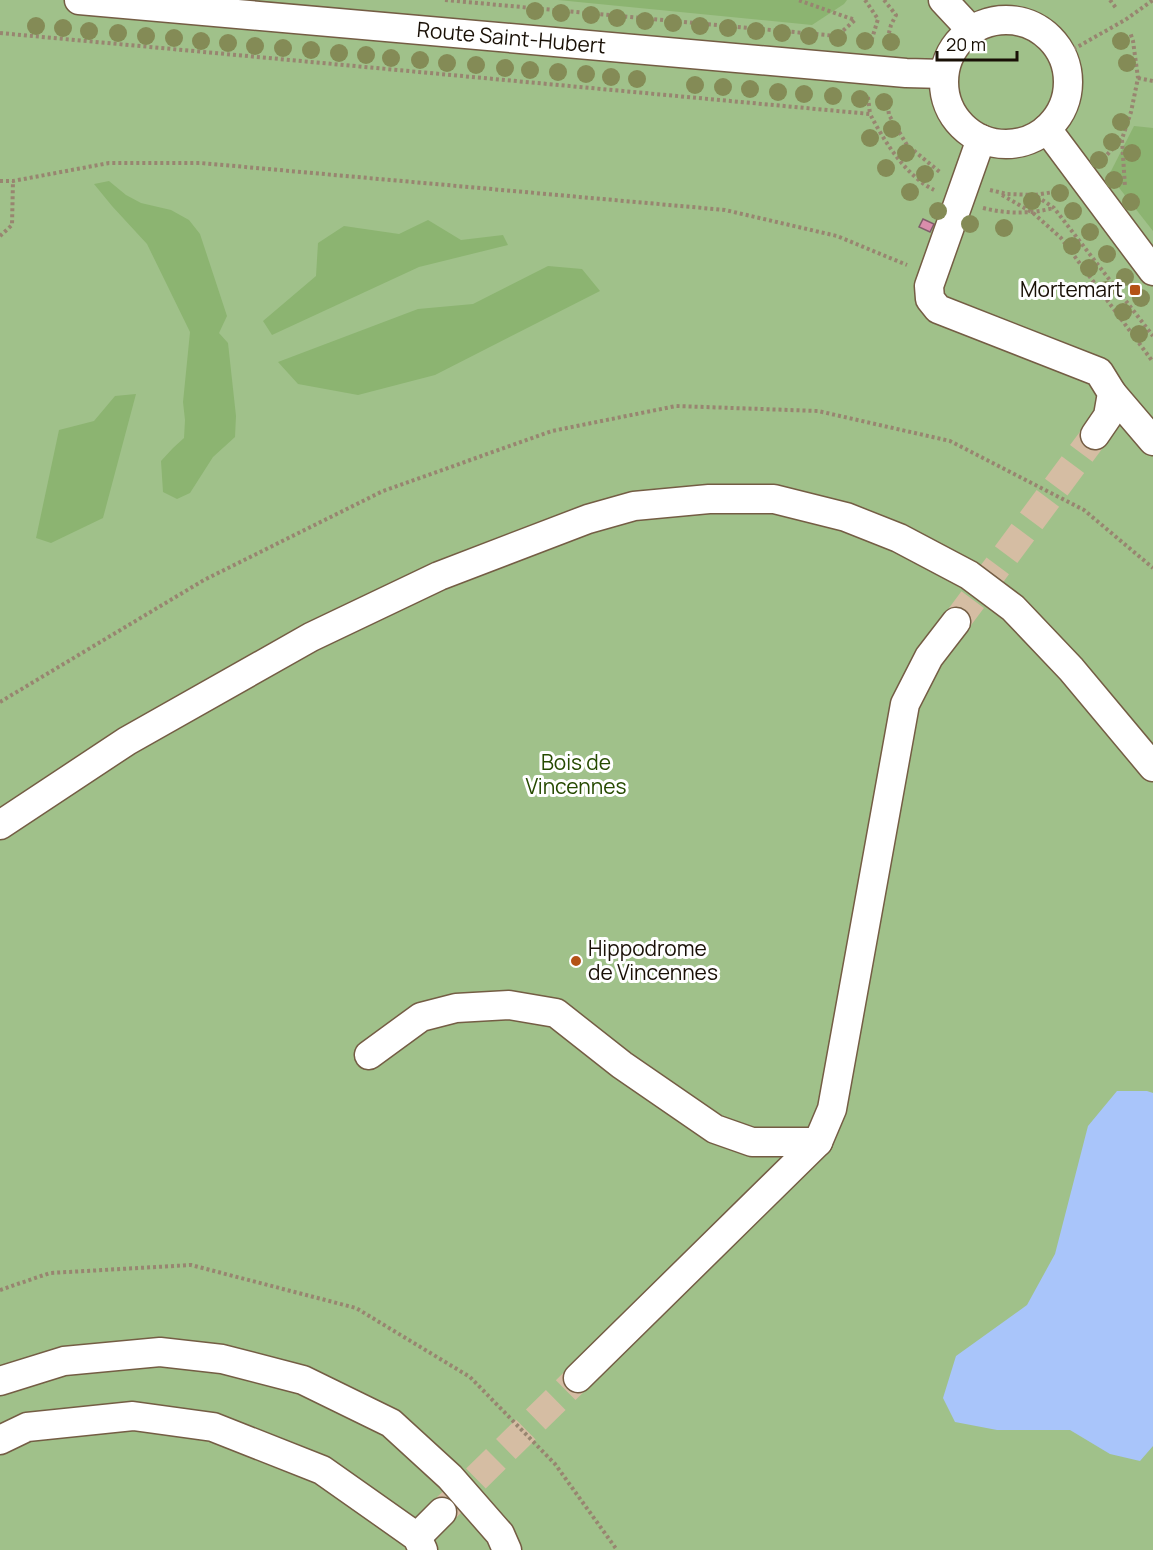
<svg xmlns="http://www.w3.org/2000/svg" width="1153" height="1550" viewBox="0 0 1153 1550" font-family="Manrope,sans-serif">
	<rect width="100%" height="100%" fill="#f6dbbf"/>
	<rect fill="#a0c18a" x="0" y="0" width="1153" height="1550"/>
	<g fill="#8cb471">
		<polygon points="558,0 847,0 844,4 812,25"/>
		<polygon points="1134,126 1153,128 1153,231 1109,175"/>
		<polygon points="109,181 126,195 141,203 171,210 189,220 200,234 227,316 219,333 228,343 236,416 235,437 213,457 190,493 177,499 163,492 161,461 173,448 184,438 185,420 183,402 190,332 147,244 112,206 94,184"/>
		<polygon points="428,220 461,240 503,235 508,245 419,267 272,335 263,321 316,276 318,243 344,226 399,234"/>
		<polygon points="548,266 582,269 600,291 435,375 358,395 298,384 278,362 418,309 473,304"/>
		<polygon points="136,394 103,518 51,543 36,538 59,430 94,421 115,396"/>
	</g>
	<polygon fill="#a9c5fa" points="1117,1091 1147,1091 1153,1093 1153,1446 1140,1461 1110,1454 1070,1430 997,1430 955,1422 943,1398 956,1356 1027,1305 1055,1254 1088,1126"/>
	<polygon fill="#da8dac" stroke="#805e6b" stroke-width="1.5" points="923,219 934,224 930,232 919,227"/>
	<g fill="none" stroke-linecap="round" stroke-linejoin="round">
		<g stroke="#d5bda3" stroke-width="28" stroke-dasharray="28 14" stroke-linecap="butt">
			<polyline points="956,622 1095,435"/>
			<polyline points="446,1508 578,1378"/>
		</g>
		<g stroke="#745d44" stroke-width="31">
			<g id="minor">
				<path id="s1" d="M79,0L906,73L944,74"/>
				<polyline points="943,0 971,30"/>
				<circle cx="1006" cy="82" r="62"/>
				<polyline points="1047,129 1153,271"/>
				<polyline points="981,139 929,286 930,299 938,309 1099,372 1112,393 1108,416 1095,435"/>
				<polyline points="1112,393 1153,441"/>
				<polyline points="0,825 127,741 311,637 439,576 588,519 634,506 709,499 774,499 846,517 899,538 969,575 1013,608 1071,669 1153,767"/>
				<polyline points="369,1055 421,1017 456,1008 509,1005 556,1013 622,1065 715,1129 752,1142 818,1142"/>
				<polyline points="578,1378 818,1142 832,1109 905,704 929,657 956,622"/>
				<polyline points="0,1381 64,1361 160,1352 222,1359 303,1380 391,1423 450,1477 500,1534 507,1550"/>
				<polyline points="0,1440 27,1427 133,1416 213,1427 322,1470 417,1537 423,1550"/>
				<polyline points="417,1537 442,1512"/>
			</g>
		</g>
		<g stroke="#988570" stroke-width="4" stroke-dasharray="3 3" stroke-linecap="butt">
			<polyline points="445,0 837,36 855,20 798,0"/>
			<polyline points="865,0 878,19 871,42"/>
			<polyline points="884,0 896,15 891,25 886,44"/>
			<polyline points="1110,0 1116,8"/>
			<path d="M0,33L870,114C884,141 906,176 934,190"/>
			<polyline points="1063,55 1125,20 1153,0"/>
			<polyline points="1138,78 1153,81"/>
			<polyline points="868,97 870,114"/>
			<polyline points="887,99 889,115 907,145 941,173"/>
			<polyline points="1122,140 1125,187"/>
			<polyline points="1103,159 1122,139 1131,112 1138,78 1133,41 1130,32"/>
			<polyline points="0,181 13,181 109,163 201,163 725,210 837,236 907,265"/>
			<polyline points="990,190 1007,194 1035,195 1054,208 1153,336"/>
			<polyline points="1002,195 1033,213 1061,238 1153,362"/>
			<polyline points="1035,195 1060,191"/>
			<path d="M983,208C1007,214 1030,214 1054,208"/>
			<polyline points="0,236 12,225 13,181"/>
			<polyline points="0,702 204,580 383,491 552,431 676,406 818,411 950,441 1084,510 1153,568"/>
			<polyline points="0,1290 50,1273 191,1265 356,1308 470,1377 555,1464 617,1550"/>
		</g>
		<use href="#minor" stroke="#fff" stroke-width="28"/>
	</g>
	<g fill="#848b56">
		<circle cx="535" cy="11" r="9"/>
		<circle cx="561" cy="13" r="9"/>
		<circle cx="591" cy="15" r="9"/>
		<circle cx="617" cy="18" r="9"/>
		<circle cx="645" cy="21" r="9"/>
		<circle cx="673" cy="23" r="9"/>
		<circle cx="36" cy="26" r="9"/>
		<circle cx="700" cy="26" r="9"/>
		<circle cx="63" cy="28" r="9"/>
		<circle cx="728" cy="28" r="9"/>
		<circle cx="89" cy="31" r="9"/>
		<circle cx="756" cy="31" r="9"/>
		<circle cx="118" cy="33" r="9"/>
		<circle cx="782" cy="33" r="9"/>
		<circle cx="146" cy="36" r="9"/>
		<circle cx="809" cy="36" r="9"/>
		<circle cx="174" cy="38" r="9"/>
		<circle cx="838" cy="38" r="9"/>
		<circle cx="201" cy="41" r="9"/>
		<circle cx="865" cy="41" r="9"/>
		<circle cx="1121" cy="41" r="9"/>
		<circle cx="891" cy="42" r="9"/>
		<circle cx="228" cy="43" r="9"/>
		<circle cx="255" cy="46" r="9"/>
		<circle cx="283" cy="48" r="9"/>
		<circle cx="311" cy="50" r="9"/>
		<circle cx="339" cy="53" r="9"/>
		<circle cx="366" cy="55" r="9"/>
		<circle cx="391" cy="58" r="9"/>
		<circle cx="420" cy="60" r="9"/>
		<circle cx="447" cy="63" r="9"/>
		<circle cx="1127" cy="63" r="9"/>
		<circle cx="476" cy="65" r="9"/>
		<circle cx="505" cy="68" r="9"/>
		<circle cx="530" cy="70" r="9"/>
		<circle cx="558" cy="72" r="9"/>
		<circle cx="586" cy="74" r="9"/>
		<circle cx="611" cy="77" r="9"/>
		<circle cx="637" cy="79" r="9"/>
		<circle cx="695" cy="85" r="9"/>
		<circle cx="723" cy="87" r="9"/>
		<circle cx="750" cy="89" r="9"/>
		<circle cx="778" cy="92" r="9"/>
		<circle cx="804" cy="94" r="9"/>
		<circle cx="833" cy="96" r="9"/>
		<circle cx="860" cy="99" r="9"/>
		<circle cx="884" cy="102" r="9"/>
		<circle cx="1121" cy="122" r="9"/>
		<circle cx="892" cy="129" r="9"/>
		<circle cx="870" cy="138" r="9"/>
		<circle cx="1112" cy="142" r="9"/>
		<circle cx="906" cy="153" r="9"/>
		<circle cx="1132" cy="153" r="9"/>
		<circle cx="1099" cy="160" r="9"/>
		<circle cx="886" cy="168" r="9"/>
		<circle cx="925" cy="174" r="9"/>
		<circle cx="1114" cy="180" r="9"/>
		<circle cx="910" cy="192" r="9"/>
		<circle cx="1060" cy="193" r="9"/>
		<circle cx="1032" cy="201" r="9"/>
		<circle cx="1131" cy="202" r="9"/>
		<circle cx="938" cy="211" r="9"/>
		<circle cx="1073" cy="211" r="9"/>
		<circle cx="970" cy="224" r="9"/>
		<circle cx="1004" cy="228" r="9"/>
		<circle cx="1090" cy="232" r="9"/>
		<circle cx="1072" cy="246" r="9"/>
		<circle cx="1107" cy="254" r="9"/>
		<circle cx="1089" cy="268" r="9"/>
		<circle cx="1125" cy="277" r="9"/>
		<circle cx="1106" cy="290" r="9"/>
		<circle cx="1141" cy="298" r="9"/>
		<circle cx="1123" cy="312" r="9"/>
		<circle cx="1139" cy="334" r="9"/>
	</g>
	<g fill="#b45216" stroke="#fff" stroke-width="2">
		<rect x="1129" y="284" width="12" height="12" rx="3"/>
		<circle cx="576" cy="961" r="6"/>
	</g>
	<g text-anchor="middle" stroke-width="6" stroke-linejoin="round" paint-order="stroke">
		<g font-size="21" fill="#191006" stroke="#fff">
			<text dy="7" stroke="none"><textPath href="#s1" startOffset="434">Route Saint-Hubert</textPath></text>
		</g>
		<g font-size="21" fill="#191006" stroke="#fff" text-anchor="end">
			<text x="1123" y="297">Mortemart</text>
			<text x="588" y="956" text-anchor="start">Hippodrome<tspan x="588" dy="24">de Vincennes</tspan></text>
		</g>
		<g font-size="21" fill="#264a00" stroke="#fff">
			<text x="576" y="770">Bois de<tspan x="576" dy="24">Vincennes</tspan></text>
		</g>
	</g>
	<path d="M937 51v9h80v-9" fill="none" stroke="#191006" stroke-width="3"/>
	<text x="946" y="51" font-size="18" fill="#191006" stroke="#ffffff" stroke-width="4.5" paint-order="stroke">20 m</text>
</svg>
